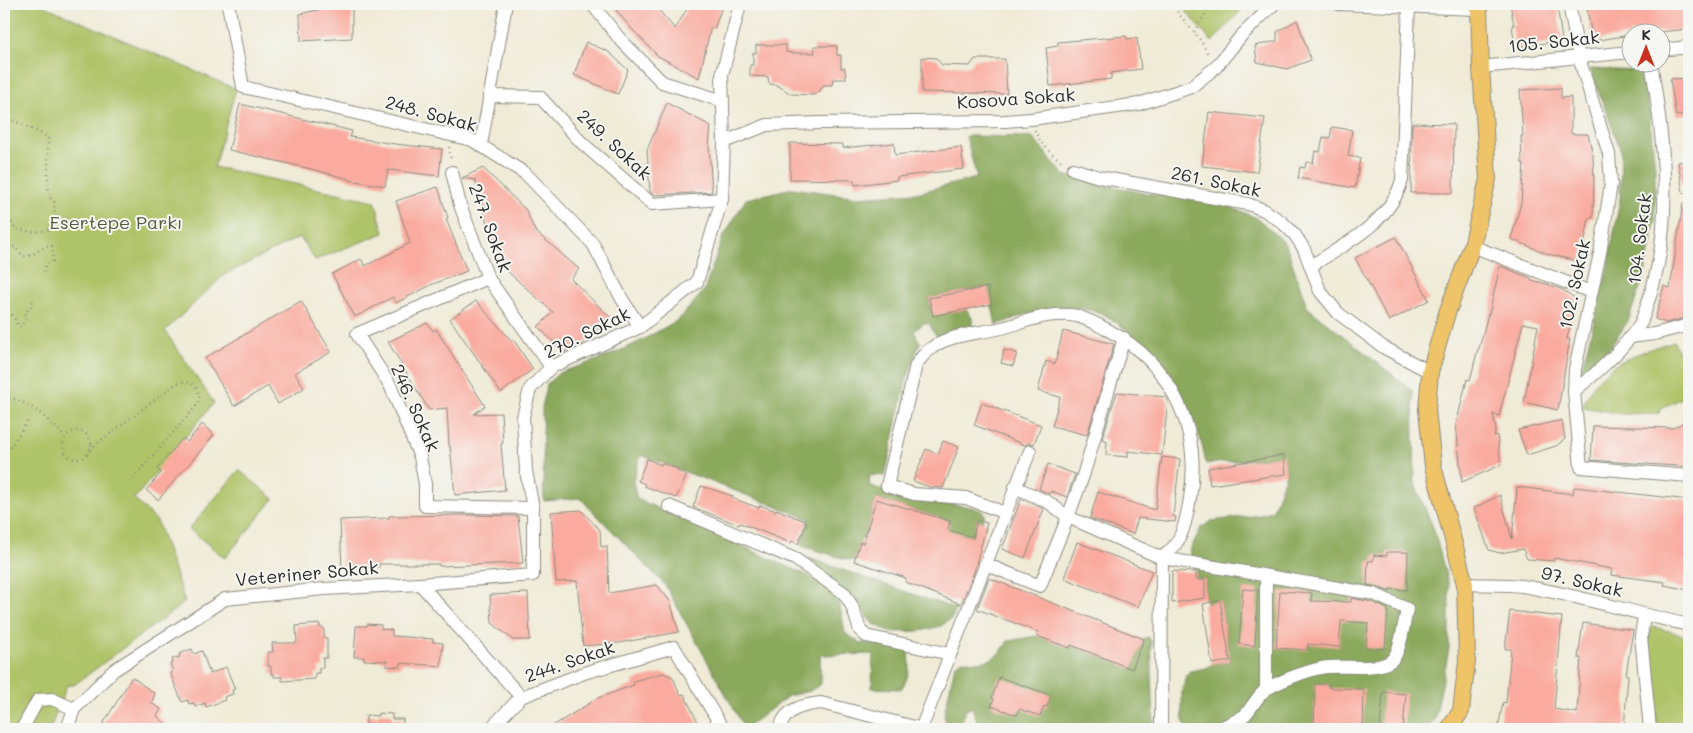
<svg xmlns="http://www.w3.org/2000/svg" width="1693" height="733" viewBox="0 0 1693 733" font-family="Mali,sans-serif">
	<rect width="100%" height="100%" fill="#f6f6f2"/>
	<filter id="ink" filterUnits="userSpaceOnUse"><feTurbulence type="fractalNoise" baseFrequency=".02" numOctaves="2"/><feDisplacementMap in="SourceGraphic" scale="10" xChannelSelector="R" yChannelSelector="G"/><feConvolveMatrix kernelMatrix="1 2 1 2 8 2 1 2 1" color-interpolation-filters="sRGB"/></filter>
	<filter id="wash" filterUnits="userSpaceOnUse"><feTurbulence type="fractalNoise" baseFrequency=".0096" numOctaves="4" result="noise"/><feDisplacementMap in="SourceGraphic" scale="20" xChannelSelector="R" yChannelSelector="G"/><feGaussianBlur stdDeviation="1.12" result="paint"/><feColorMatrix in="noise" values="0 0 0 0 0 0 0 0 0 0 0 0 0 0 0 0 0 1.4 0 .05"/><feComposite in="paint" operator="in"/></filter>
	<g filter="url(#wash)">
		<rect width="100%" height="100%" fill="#efebd7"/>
		<g fill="#afc368" stroke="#6d774a">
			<polygon points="4,4 40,4 236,89 214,167 375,201 384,233 315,260 300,237 224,275 165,331 214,403 134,499 157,521 185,602 74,685 67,685 50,729 4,729"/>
			<polygon points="1180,4 1247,4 1212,42"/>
			<path d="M1674,341L1689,383V395L1661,408L1659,413L1623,414L1583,407C1596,364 1636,354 1674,341Z"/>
			<polygon points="239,470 274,499 225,558 189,529"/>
			<path d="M1652,626L1689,637V729H1658C1654,696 1643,658 1652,626Z"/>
		</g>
		<g fill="#8ba95c" stroke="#5b6a44">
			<polygon points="1590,69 1643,71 1649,111 1655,168 1655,222 1644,276 1628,321 1605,355 1580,376 1606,275 1620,200 1621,151"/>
			<path d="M966,136L1032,137L1064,175L1142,193L1211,199L1257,218L1286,244L1307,307L1413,391L1415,485L1433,527L1449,586V649L1435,719L1428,729H1188L1183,721L1182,709V692L1186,675L1190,671L1206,668L1212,664L1230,661L1220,601L1206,603L1205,598V579H1196L1197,571L1191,557L1190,550L1201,528L1211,521L1260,515L1273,510L1286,474L1284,456L1206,464C1204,454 1202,444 1199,434C1185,389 1145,337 1103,314C1096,310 1071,307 1062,307C1044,307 1013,319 996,325L988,287L929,298L933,315L966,309L972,318V328L940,339L933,332L930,324L924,323L914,331L920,343L906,381L885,476L870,475L869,485C891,493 913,504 936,504C946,505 954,504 964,506C971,507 979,508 985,514L982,522L977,520L973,537L961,534L940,554L950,521L876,499L866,532L860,542L853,561L801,546L809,519L641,455L633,481L637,499L811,577L838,595L845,633L861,643H882L908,650C912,665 909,677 901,689L872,688L873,654L820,655L821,684L810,691L788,696L745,729L665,585L580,498L544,501L542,408L546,385L559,373L606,357L637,343L678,320L704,291L722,239L746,199L793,188L858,197L916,193L977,178Z"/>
			<polygon points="808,558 956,609 952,618 941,626 920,631 890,632 872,623 857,605 820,573"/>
			<path d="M1037,636L1070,648L1074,640L1078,648L1132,669L1144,639L1147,637L1149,638L1151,642L1154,729H980L972,707L966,710L962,718V725L966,726L969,729H952L946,722L944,715L955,665L963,660C985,665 997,660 1008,641Z"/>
		</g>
		<g id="blocks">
			<g fill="#faaa9e">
				<polygon points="352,4 352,38 301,41 300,14 339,5"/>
				<polygon points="611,4 650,4 655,10 657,8 675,29 690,4 723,4 714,29 711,27 699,78 658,56 631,28"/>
				<polygon points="1510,4 1557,4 1562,41 1515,47 1512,25 1514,25"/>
				<polygon points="1586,4 1687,4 1689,12 1689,29 1660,32 1630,32 1630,35 1593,41"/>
				<polygon points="1297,20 1311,60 1287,69 1257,62 1255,46 1277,41 1277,32"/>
				<polygon points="1126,36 1127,39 1137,38 1141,69 1111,73 1111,79 1050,86 1046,48 1058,46 1058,42"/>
				<polygon points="586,42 609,52 628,70 618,94 574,75"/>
				<polygon points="756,45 786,45 786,52 794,53 815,53 814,46 837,46 837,55 841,55 841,68 845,68 846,79 833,79 832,85 823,85 820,91 813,95 791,94 777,85 769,84 768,77 750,76 750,65 753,65 753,53 756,53"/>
				<polygon points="922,57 936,58 942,65 970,66 975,59 1005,59 1007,94 922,92"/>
				<polygon points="1689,78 1689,113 1676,116 1670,79"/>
				<polygon points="1561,88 1561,98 1571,97 1571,134 1588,134 1593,155 1594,178 1593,218 1589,218 1581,262 1548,254 1511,239 1521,203 1524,164 1522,164 1521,136 1523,136 1520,90"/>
				<polygon points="667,103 711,126 709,146 712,192 655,195 650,192 647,150"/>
				<polygon points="240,104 352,131 350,137 395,144 442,149 439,176 388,170 385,186 349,180 349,179 307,168 229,150"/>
				<polygon points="1209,112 1265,118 1257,172 1202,166"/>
				<polygon points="1412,123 1454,124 1453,193 1411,193"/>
				<polygon points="1332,127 1352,130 1348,156 1360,158 1355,188 1298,178 1300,167 1305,168 1306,162 1313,163 1315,151 1320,152 1323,137 1330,138"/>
				<polygon points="790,143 843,144 843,148 894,143 895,155 961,147 964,169 897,177 897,180 855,185 854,180 790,179"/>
				<polygon points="1689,161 1689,193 1683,193 1678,162"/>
				<polygon points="483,168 526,210 535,231 579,269 571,279 610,317 583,344 564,352 538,327 553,312 507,271 487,224 475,180 462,178"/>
				<polygon points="438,187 448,218 446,219 467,271 433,284 396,303 393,297 355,317 332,274 361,259 365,266 410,243 396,201"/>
				<polygon points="1683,203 1689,204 1689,317 1666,323 1655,319 1664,286 1670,288"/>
				<polygon points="1396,237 1429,300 1389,321 1355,258"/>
				<polygon points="1500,266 1531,278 1531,280 1547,284 1563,290 1576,299 1567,339 1570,339 1558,410 1524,402 1538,326 1523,323 1499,416 1493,414 1496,429 1494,436 1497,435 1501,465 1462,482 1456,425 1467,379 1470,380 1478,349 1479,349 1488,314 1489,314"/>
				<polygon points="988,287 992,304 933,316 929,298"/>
				<polygon points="301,301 331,352 295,373 304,388 278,404 268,386 234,406 205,358"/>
				<polygon points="476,301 511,340 513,339 533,369 501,393 450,319"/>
				<polygon points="427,323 433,331 436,329 485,406 474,414 501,413 503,443 501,444 505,490 455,495 450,446 449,446 447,408 429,410 388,342"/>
				<polygon points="1063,331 1114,344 1087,435 1052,426 1060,397 1038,391 1046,361 1055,364"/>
				<polygon points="1004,350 1017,353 1013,366 1001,363"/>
				<polygon points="1117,392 1166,397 1168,401 1162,455 1128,451 1128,457 1106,455 1107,441 1102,439"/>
				<polygon points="982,403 1041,425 1034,444 1029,443 1025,445 974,425"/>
				<polygon points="1689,419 1689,467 1591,460 1593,426 1673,428"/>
				<polygon points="1562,420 1565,439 1556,446 1527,455 1518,430"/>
				<polygon points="202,424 214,435 158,500 146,490 161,473 157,469 183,438 187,442"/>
				<polygon points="943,441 959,447 943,488 930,487 913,481 926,449 938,454"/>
				<polygon points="1284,455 1286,474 1210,485 1208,468"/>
				<polygon points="1162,457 1180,459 1173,516 1176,517 1175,522 1138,518 1133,534 1090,518 1098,492 1155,510"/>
				<polygon points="647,459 661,465 662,463 678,469 677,471 687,475 676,498 644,486 645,484 638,481"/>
				<polygon points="1048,464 1075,474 1067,497 1051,491 1050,494 1039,489"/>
				<polygon points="701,486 733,496 732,498 759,508 760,505 776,511 776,509 807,522 798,544 792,541 791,543 740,523 739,525 693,507"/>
				<polygon points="1517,487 1573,494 1574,487 1689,500 1689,590 1664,585 1665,582 1611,575 1612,569 1554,558 1554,561 1527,559 1523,549 1500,553 1489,550 1474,508 1500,495 1512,539"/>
				<polygon points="876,499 950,521 948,530 973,537 977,520 987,523 974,572 961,604 905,582 906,578 854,561 860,542 863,543"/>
				<polygon points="1021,499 1044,509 1025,558 1002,549"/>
				<polygon points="581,510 600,530 601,547 607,546 609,593 657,585 670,601 679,632 619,643 583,646 577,581 556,582 551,512"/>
				<polygon points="462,515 518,516 523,563 439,566 439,564 379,564 379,567 342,569 340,520 389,518 389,516"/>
				<polygon points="1077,542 1152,571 1138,607 1064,578"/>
				<polygon points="1387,552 1408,552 1407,590 1390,589 1390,592 1377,587 1367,585 1368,561 1373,561 1374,555 1387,556"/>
				<polygon points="1172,571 1196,572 1196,579 1205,579 1205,598 1172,603"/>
				<polygon points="989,578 1144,639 1132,669 1071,645 1070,648 1037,636 1038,632 977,609"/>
				<polygon points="1243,589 1258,590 1255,646 1239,644"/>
				<polygon points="1280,591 1312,593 1311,601 1351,602 1351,598 1372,602 1388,609 1385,649 1366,648 1368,623 1341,621 1339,647 1308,644 1307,650 1276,648"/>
				<polygon points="528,593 530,640 513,640 492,623 490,595"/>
				<polygon points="1220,600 1230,661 1212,664 1203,604"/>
				<polygon points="1510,611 1562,617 1554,709 1577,713 1581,658 1578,658 1583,623 1633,630 1626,675 1628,675 1624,729 1498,729 1503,702 1506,703 1511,649 1505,649"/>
				<polygon points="320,624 320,628 324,628 324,638 327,638 327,658 323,658 323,668 319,668 319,673 315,673 315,679 282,681 282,677 274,677 274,674 271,674 271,666 268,666 268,652 273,652 272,643 297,643 296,626"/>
				<polygon points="367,624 381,625 381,629 392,630 392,636 433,639 433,642 443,643 441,666 401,663 400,667 386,666 387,661 364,660 364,657 354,657 356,626 367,626"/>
				<polygon points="192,649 194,654 202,651 210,674 226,667 235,689 232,690 233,694 224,697 225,700 206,707 205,703 195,707 194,703 189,704 188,700 182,702 170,673 173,671 170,664 173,663 172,659 180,657 179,654"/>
				<polygon points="663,673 673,677 680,695 684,694 701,729 548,729 598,698 634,685 633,681"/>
				<polygon points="132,677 155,694 151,703 161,709 157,716 165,723 161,729 100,729"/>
				<polygon points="999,677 1051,695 1047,707 1044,706 1040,716 1019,709 1017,715 991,706 994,699 992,698"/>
				<polygon points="1315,684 1329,684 1329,688 1364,689 1363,729 1314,729"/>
				<polygon points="1383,692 1406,694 1403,729 1380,729"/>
				<polygon points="378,713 392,714 392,719 403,719 402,729 366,729 366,715 378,716"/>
			</g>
		</g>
	</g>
	<g filter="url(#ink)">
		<use href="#blocks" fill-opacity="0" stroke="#8d8b81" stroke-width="1"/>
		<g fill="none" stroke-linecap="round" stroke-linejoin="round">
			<g stroke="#8d8b81" stroke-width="14">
				<g id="minor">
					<polyline points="228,4 243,87 472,140 526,174 593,244 622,299 640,327"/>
					<polyline points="592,4 619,38 662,82 723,101"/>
					<polyline points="1338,4 1479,9"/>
					<polyline points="1569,4 1579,58 1609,154 1611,184 1600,253 1575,369 1574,391 1581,467 1689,476"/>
					<polyline points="1660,50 1689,47"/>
					<polyline points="1481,67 1630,52"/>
					<polyline points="489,96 540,97 582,143 652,204 722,199"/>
					<polyline points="724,142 767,125 820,123 1005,121 1031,119 1139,104 1191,87 1216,67 1241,36 1274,4"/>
					<polyline points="481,145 506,4"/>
					<polyline points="1073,169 1099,177 1248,204 1264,210 1282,222 1295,235 1304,249 1320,291 1338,313 1383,347 1430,372"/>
					<polyline points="452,172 460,205 488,278 551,367"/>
					<polyline points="1472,246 1591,292"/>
					<path d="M1311,266C1346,243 1390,223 1402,180L1409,6"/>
					<polyline points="488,278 357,334 390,385 420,457 425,484 425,506 533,508"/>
					<polyline points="1630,337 1654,334 1689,325"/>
					<path d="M1124,338L1083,476L1068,517L1162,558L1374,594L1407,609C1404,622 1401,651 1392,660C1378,672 1340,664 1321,668C1306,671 1280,681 1267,689C1258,694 1253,707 1245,715C1237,721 1226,725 1218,729"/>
					<path d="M1574,391C1598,372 1623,350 1640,324C1644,317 1646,307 1649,299C1674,223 1664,140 1651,62"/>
					<polyline points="669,506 795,559 844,593 852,606 860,630 866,636 950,654"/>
					<path d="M1005,513L966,498L914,494L887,486L916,365C934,336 961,336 992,330C1020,325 1048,310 1077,316C1088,319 1098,325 1108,330C1171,363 1202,429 1190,498C1188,511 1183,535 1175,545C1171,550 1166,554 1162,558L1161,729"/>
					<polyline points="985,564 1040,586 1068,517 1048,502 1015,487"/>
					<polyline points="420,584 533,575 533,508 526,471 523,417 530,389 551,367 640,327 697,282 722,199 724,142 722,75 740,4"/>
					<path d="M1465,584C1484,585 1504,584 1522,586C1579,595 1633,613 1689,625"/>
					<polyline points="1644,616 1641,636 1650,729"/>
					<polyline points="1266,689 1266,576"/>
					<polyline points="22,729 38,700 52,699 74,709"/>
					<polyline points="67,729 74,709 114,670 225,599 324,589 420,584 521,697"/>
					<polyline points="490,729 521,697 587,672 674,647 723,729"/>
					<path d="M780,729C784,709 803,705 821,703L922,729"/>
					<polyline points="921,729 1030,451"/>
				</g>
			</g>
			<g stroke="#8d8b81" stroke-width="18">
				<polyline id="major" points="1449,729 1461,711 1467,661 1465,584 1433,466 1427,410 1430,372 1447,313 1472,246 1488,179 1481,67 1479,9 1477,4"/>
			</g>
			<g stroke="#8d8b81" stroke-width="2.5" stroke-dasharray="1 4" stroke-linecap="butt">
				<polyline points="1171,4 1200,40 1209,55"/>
				<polyline points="1194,32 1211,4"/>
				<polyline points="4,116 48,137 48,185 50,198 54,202 55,216 48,230 34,232 15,229 8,215 4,215"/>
				<path d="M1035,130C1040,145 1051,154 1064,163"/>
				<polyline points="449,147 451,161"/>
				<path d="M4,244L9,247H15L23,256C36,257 42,244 52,246L53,261L46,264L44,273"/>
				<path d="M4,308C9,313 16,318 18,326L21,327L26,318L25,313L32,305L33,300"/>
				<path d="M4,397C30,400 47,419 65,437"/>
				<circle cx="77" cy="445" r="14"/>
				<path d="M90,449L177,383C192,378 203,389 198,404L128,484"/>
				<polyline points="4,453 6,454 29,419"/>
			</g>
			<use href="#minor" stroke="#fff" stroke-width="12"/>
			<use href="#major" stroke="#efc469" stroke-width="16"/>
		</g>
	</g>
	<g text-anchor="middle" stroke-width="4" stroke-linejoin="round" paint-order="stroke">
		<g font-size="18" fill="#2b2b2b" stroke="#f6f6f2">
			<text transform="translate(1554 42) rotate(-6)" y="6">105. Sokak</text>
			<text transform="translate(1016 99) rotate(-4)" y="6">Kosova Sokak</text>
			<text transform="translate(431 114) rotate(15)" y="6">248. Sokak</text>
			<text transform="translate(614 145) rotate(43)" y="6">249. Sokak</text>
			<text transform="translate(1216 182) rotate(12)" y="6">261. Sokak</text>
			<text transform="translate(490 228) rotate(70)" y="6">247. Sokak</text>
			<text transform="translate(1640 239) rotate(-83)" y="6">104. Sokak</text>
			<text transform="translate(1575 284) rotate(-78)" y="6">102. Sokak</text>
			<text transform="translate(587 333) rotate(-26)" y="6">270. Sokak</text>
			<text transform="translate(415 408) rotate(66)" y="6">246. Sokak</text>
			<text transform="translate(307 574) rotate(-5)" y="6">Veteriner Sokak</text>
			<text transform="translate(1582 582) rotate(13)" y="6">97. Sokak</text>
			<text transform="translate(570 662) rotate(-19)" y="6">244. Sokak</text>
		</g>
		<g font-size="18" fill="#53593d" stroke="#f6f6f2">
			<text x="116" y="229">Esertepe Parkı</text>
		</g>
	</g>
	<rect width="1693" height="733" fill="none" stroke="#f6f6f2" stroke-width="20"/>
	<g transform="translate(1646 48)"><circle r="24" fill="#f6f6f2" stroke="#a5a5a2"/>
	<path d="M0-4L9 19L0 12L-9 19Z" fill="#c8321e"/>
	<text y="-8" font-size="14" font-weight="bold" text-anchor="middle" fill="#2b2b2b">K</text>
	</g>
</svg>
